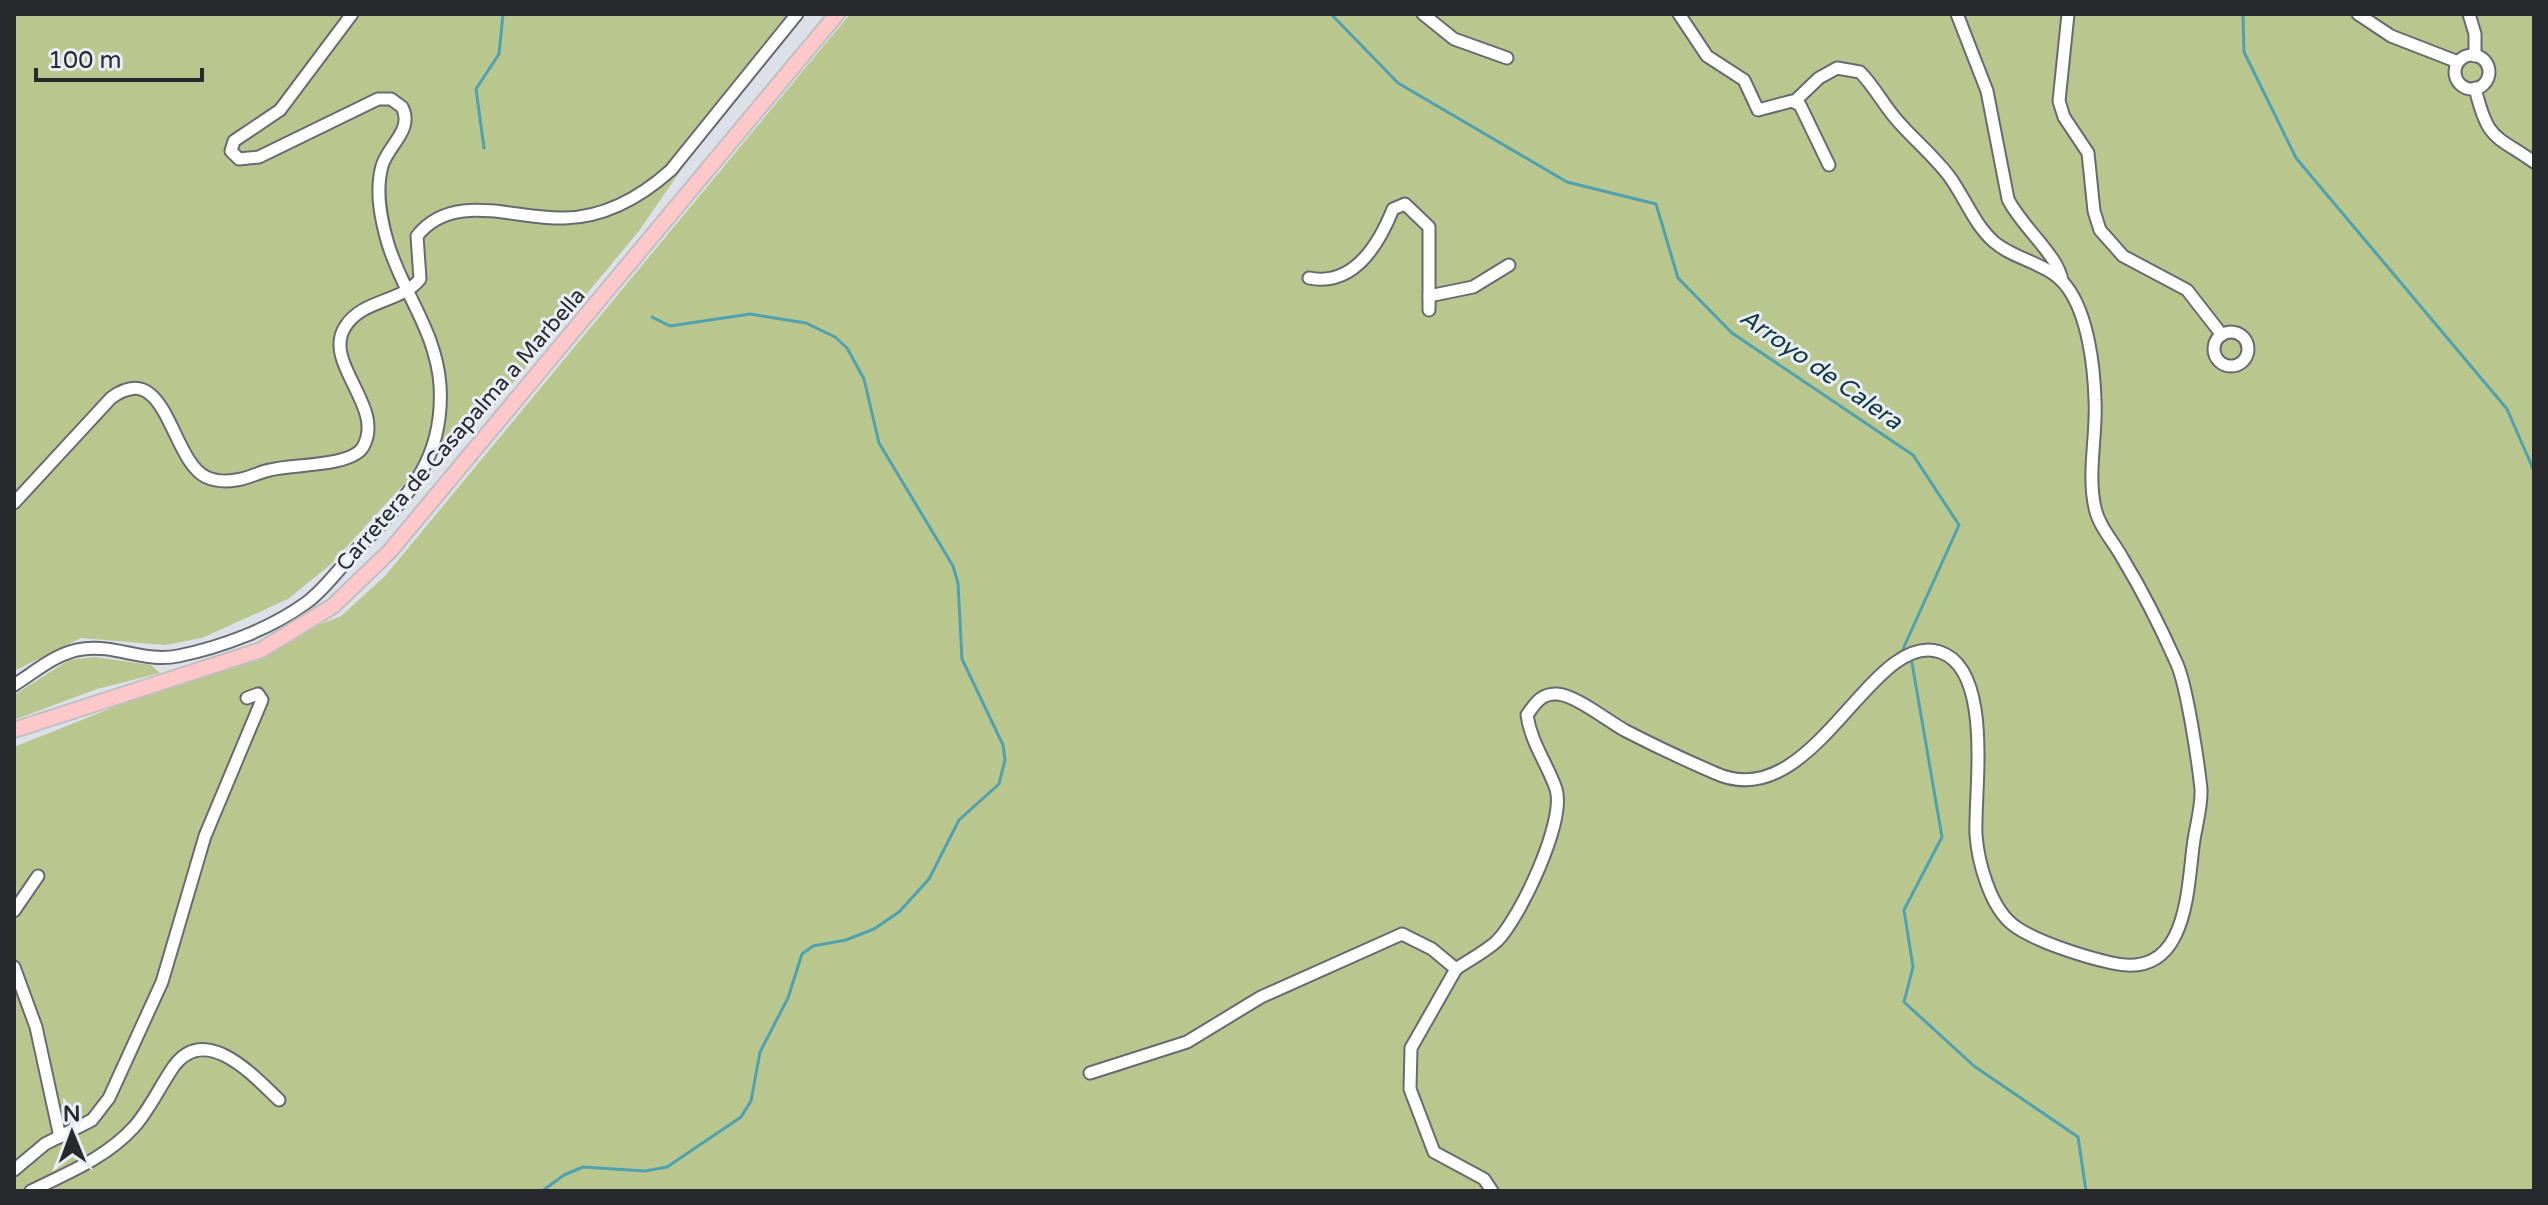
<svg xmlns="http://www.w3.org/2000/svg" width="2548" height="1205" viewBox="0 0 2548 1205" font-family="'Varela Round',sans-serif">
	<rect width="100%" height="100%" fill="#dce1e9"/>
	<g fill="#b9c78f">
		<polygon points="14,14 788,14 639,231 495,404 405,483 330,565 288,599 202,638 165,645 81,638 14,671"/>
		<polygon points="850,14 2534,14 2534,1191 14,1191 14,747 341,616 385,576"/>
		<polygon points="94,657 151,665 160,673 97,689 14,720 14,695 69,660"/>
	</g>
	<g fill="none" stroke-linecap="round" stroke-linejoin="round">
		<g stroke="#4fa1af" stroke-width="3">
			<polyline points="1331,14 1398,83 1567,182 1656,204 1678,278 1732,333 1913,455 1959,525 1903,649"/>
			<polyline points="2243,14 2244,52 2296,158 2507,409 2534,471"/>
			<polyline points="484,148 476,89 499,54 503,14"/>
			<polyline points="1912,663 1942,837 1904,910 1913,967 1904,1002 1974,1066 2078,1137 2086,1191"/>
			<polyline points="542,1191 564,1175 583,1167 645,1171 667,1167 741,1117 751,1101 760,1052 788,998 802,954 813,946 846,940 874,929 899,912 929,879 959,820 999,784 1005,760 1003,745 962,659 958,583 953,566 879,443 864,379 847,348 835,337 806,323 750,314 670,326 652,317"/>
		</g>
		<g stroke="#666b71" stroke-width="15">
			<g id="minor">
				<polyline points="1423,14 1454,39 1507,58"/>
				<polyline points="1679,14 1707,56 1744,80 1758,110 1792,101 1800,105 1829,165"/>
				<path d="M1957,14L1987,91L2008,199C2020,225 2059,256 2062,281"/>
				<polyline points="2068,14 2059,101 2064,117 2088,153 2094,211 2100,230 2123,256 2187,290 2222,335"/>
				<polyline points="2358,14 2391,36 2458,62"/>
				<polyline points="2469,14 2475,34 2475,56"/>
				<circle cx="2472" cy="72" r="17"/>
				<path d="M2475,88C2488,141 2494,134 2534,162"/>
				<path d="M1309,278C1354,287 1379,244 1393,209L1405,204L1429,227V310"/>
				<polyline points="1429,296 1473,287 1509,265"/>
				<circle cx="2231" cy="349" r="17"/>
				<path d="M14,503L111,398C167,357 170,459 206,477C215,481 225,482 236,480C247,479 259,472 270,470C292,464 351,467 363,447C386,407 322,363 345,327C362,299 401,303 420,279L417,236C453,190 516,220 565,218C606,217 642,196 671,170L797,14"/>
				<path d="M14,685C35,672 57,652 83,649C115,644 145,663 178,656C222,647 270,629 306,603C323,591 338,570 352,555C402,501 445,465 440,385C436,331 403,293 388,244C381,220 375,192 382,166C388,145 414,130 402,107L391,99H378L259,157L239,159L231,151L234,141L280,110L352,14"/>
				<polyline points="14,911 38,876"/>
				<polyline points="14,967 36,1027 60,1137"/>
				<path d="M1456,969C1469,960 1485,952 1497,941C1520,918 1566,821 1556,789C1547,763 1531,743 1527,715C1535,704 1541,693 1557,694C1576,695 1609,722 1626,731C1655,746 1685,760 1715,773C1813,818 1871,628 1940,652C1994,670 1974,792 1976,835C1978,862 1990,906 2012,924C2033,941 2085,957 2112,963C2186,980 2187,895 2193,847C2195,828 2202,808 2201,789C2198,761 2187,687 2177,664C2161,628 2143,592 2123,559C2114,542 2099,527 2095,508C2087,474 2097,435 2095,400C2094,366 2088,315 2067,287C2050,263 2014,260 1993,241C1974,224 1964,196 1949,176C1933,155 1913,139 1896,119C1883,104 1874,86 1860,72L1837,68L1819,78L1795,101"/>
				<polyline points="1090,1073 1187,1042 1261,997 1402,934 1432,949 1456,969 1411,1048 1410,1089 1434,1152 1484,1179 1492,1191"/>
				<polyline points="14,1170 45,1144 92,1120 109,1098 162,982 205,836 262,700 258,694 247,698"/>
				<path d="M31,1191C67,1173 106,1158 134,1127C150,1109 160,1086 174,1066C206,1023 254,1076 279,1100"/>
			</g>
		</g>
		<g stroke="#bebfc0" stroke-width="18">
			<polyline id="major" points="14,730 261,650 333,606 390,551 837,14"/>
		</g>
		<use href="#minor" stroke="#fff" stroke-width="11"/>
		<use href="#major" stroke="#fec8ca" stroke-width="14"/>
	</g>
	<g text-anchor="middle" stroke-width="6" stroke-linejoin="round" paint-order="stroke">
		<g font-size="22" fill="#27292c" stroke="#e9eef6">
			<text transform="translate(460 429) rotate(-49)" y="8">Carretera de Casapalma a Marbella</text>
		</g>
		<g font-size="24" font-style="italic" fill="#10383f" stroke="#e9eef6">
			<text transform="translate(1821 369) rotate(35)" y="8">Arroyo de Calera</text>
		</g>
	</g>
	<rect width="2548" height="1205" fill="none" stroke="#27292c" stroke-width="32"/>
	<g transform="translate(72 1133) rotate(359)" stroke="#e9eef6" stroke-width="6" paint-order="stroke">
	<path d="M0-6L14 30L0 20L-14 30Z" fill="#27292c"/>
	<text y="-12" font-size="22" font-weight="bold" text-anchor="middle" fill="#27292c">N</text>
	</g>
	<path d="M36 68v12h166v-12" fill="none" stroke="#27292c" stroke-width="4"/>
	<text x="48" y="68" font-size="24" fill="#27292c" stroke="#e9eef6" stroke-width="6" paint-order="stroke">100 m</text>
</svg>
